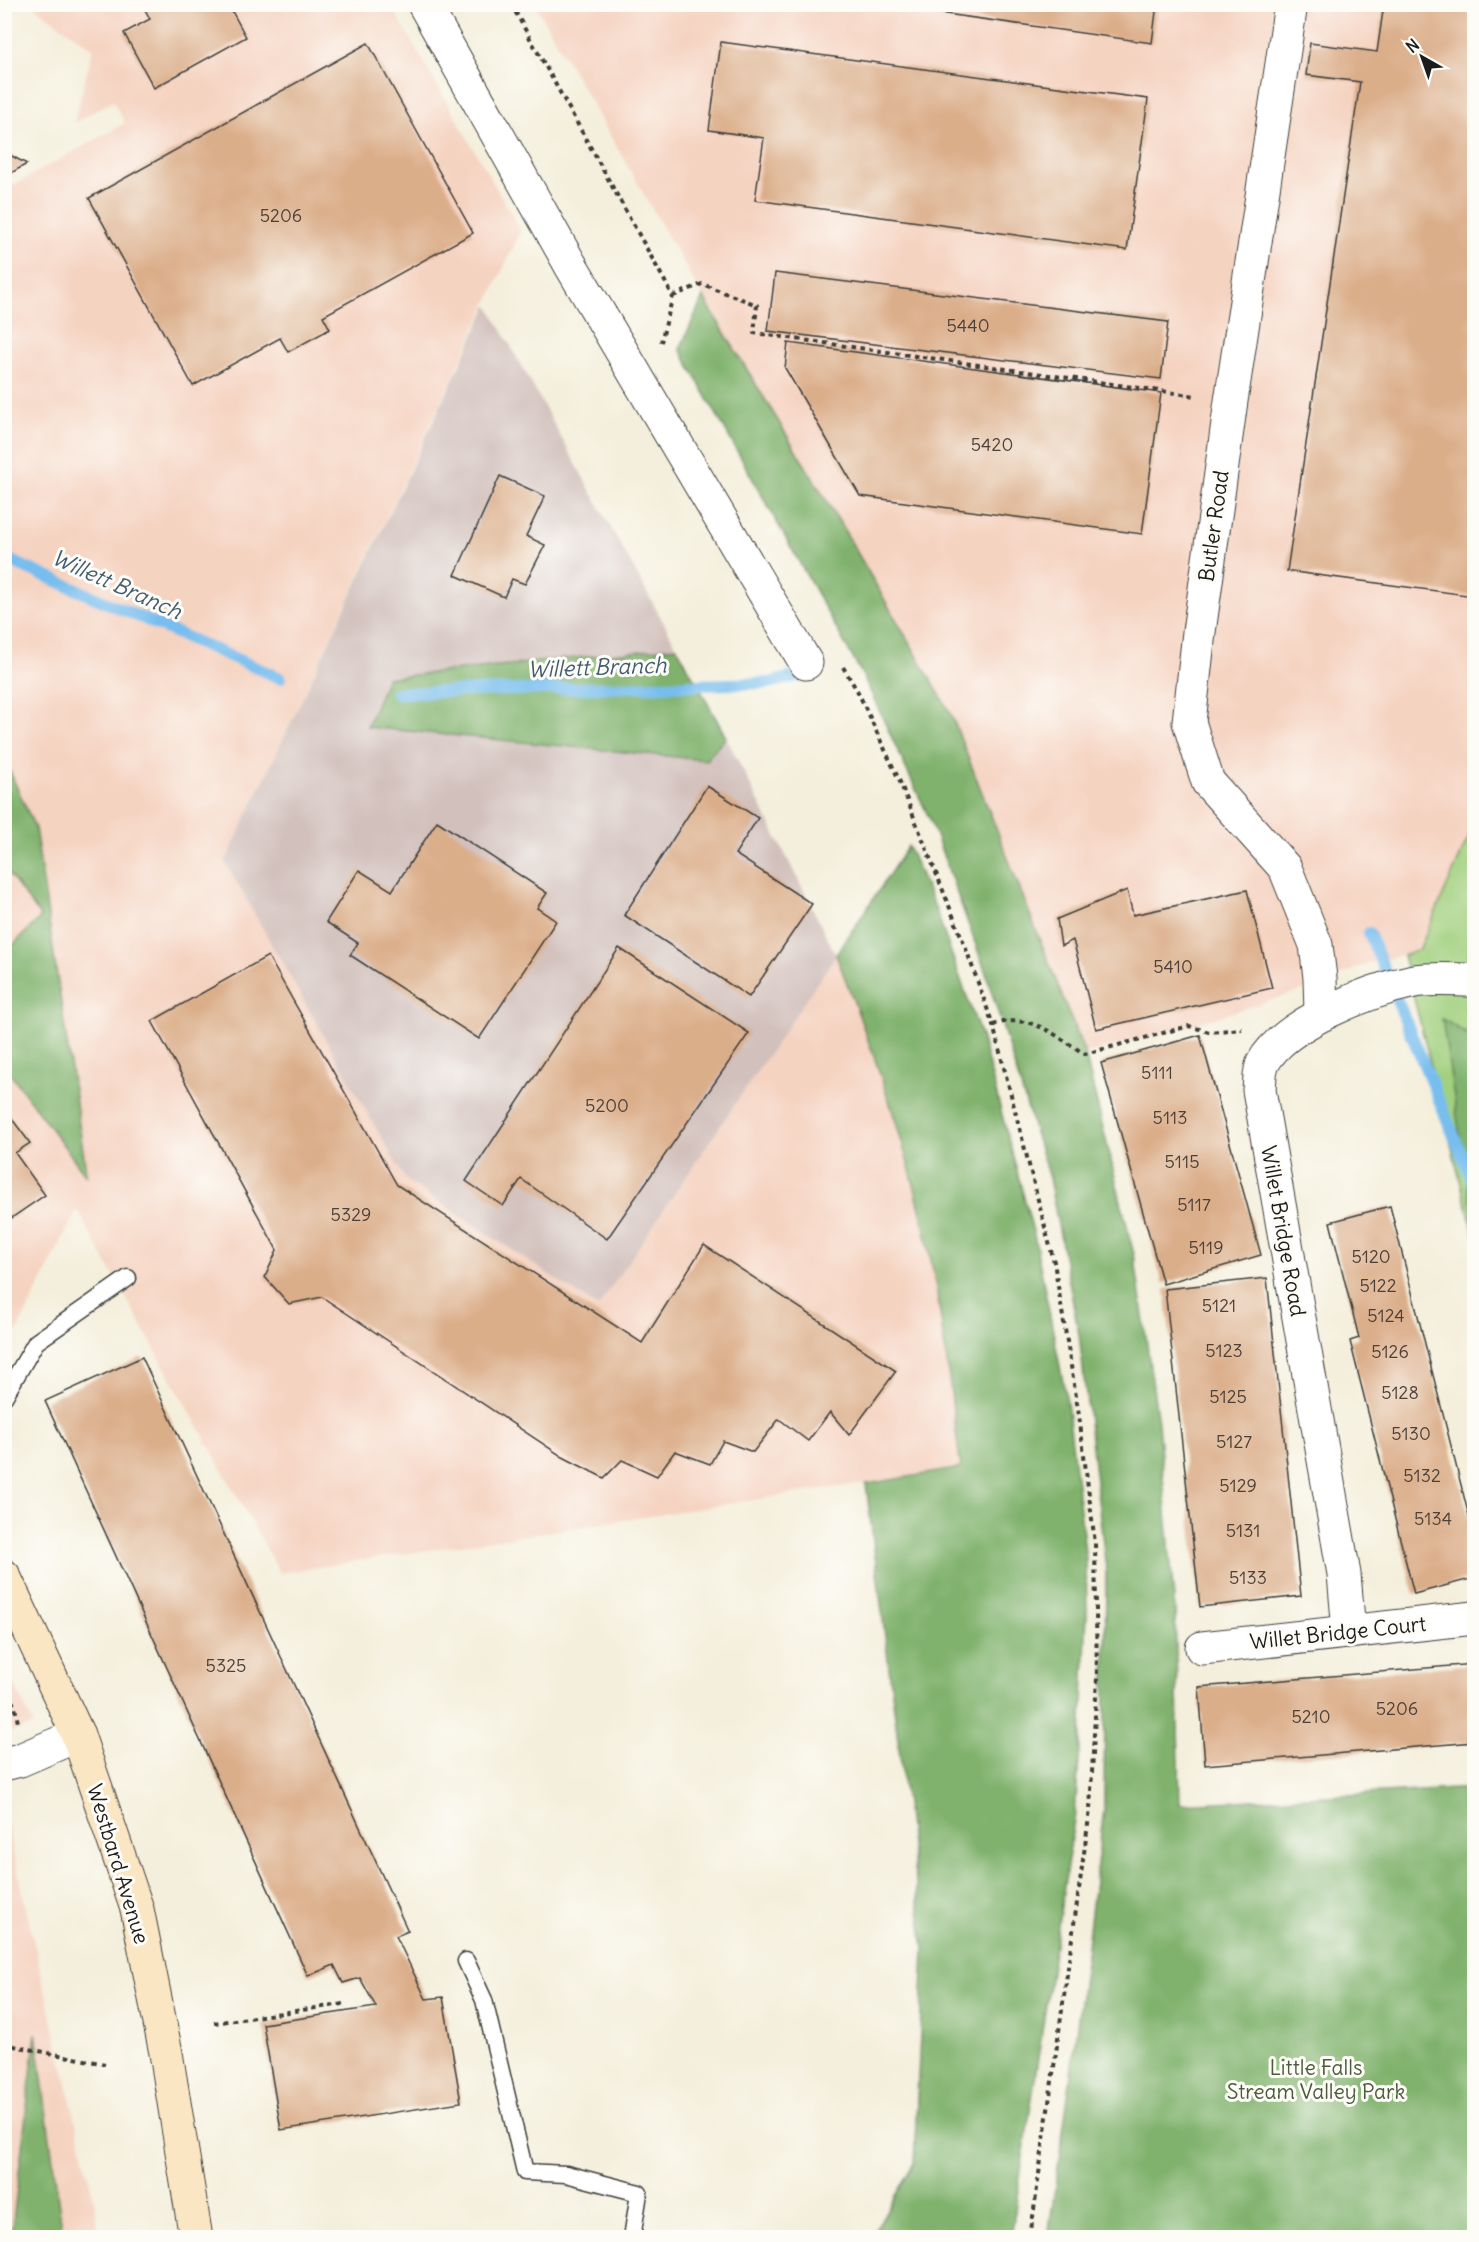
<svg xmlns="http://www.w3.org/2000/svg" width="1479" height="2242" viewBox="0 0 1479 2242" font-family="Delius,sans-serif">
	<rect width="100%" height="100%" fill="#fdfcf7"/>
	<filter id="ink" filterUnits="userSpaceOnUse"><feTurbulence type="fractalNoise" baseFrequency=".0167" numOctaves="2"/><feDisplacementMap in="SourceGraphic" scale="12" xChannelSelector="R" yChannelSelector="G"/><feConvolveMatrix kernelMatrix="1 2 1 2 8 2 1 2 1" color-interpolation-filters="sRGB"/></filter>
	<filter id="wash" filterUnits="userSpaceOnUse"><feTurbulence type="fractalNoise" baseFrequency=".008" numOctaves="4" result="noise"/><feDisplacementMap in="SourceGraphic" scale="24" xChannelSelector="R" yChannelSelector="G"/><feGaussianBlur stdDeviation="1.35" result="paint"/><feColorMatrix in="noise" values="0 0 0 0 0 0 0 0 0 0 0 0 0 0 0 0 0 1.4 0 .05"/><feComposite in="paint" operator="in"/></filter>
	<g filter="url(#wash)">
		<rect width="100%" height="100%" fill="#f4efdc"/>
		<g fill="#f5d3c1">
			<polygon points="32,5 391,5 521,231 225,862 598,1307 836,955 873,1051 907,1157 931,1260 961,1468 280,1573 77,1210 5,1356 5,1067 87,1176 35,828 5,758 5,190 125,123 113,101 74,123 93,49"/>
			<polygon points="535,5 1474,5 1474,825 1419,950 1362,966 1310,988 1189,1026 1085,1054 951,714 840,523 703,297"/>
			<polygon points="5,869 41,917 5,953"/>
			<polygon points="4,1664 34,1725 5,1734 4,1734"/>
			<polygon points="6,1822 95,2204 100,2237 5,2238 4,1823"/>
		</g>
		<polygon fill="#d1c0bc" points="488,305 677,647 387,678 706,760 726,737 836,955 598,1307 405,1179 225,862"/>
		<polygon fill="#a1d07e" stroke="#5e764d" stroke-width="1.5" points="1474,825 1474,1235 1403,955 1419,950"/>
		<g fill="#80b26d" stroke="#4e6744" stroke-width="1.5">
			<polygon points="703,297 840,523 951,714 1085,1054 1135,1259 1158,1423 1175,1610 1180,1804 1474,1788 1474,2237 1048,2237 1070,2082 1104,1809 1106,1569 1079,1334 1049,1178 985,970 931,822 864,678 680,349"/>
			<polygon points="677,647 726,737 706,760 367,727 387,678"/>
			<polygon points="4,758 35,828 87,1177 5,1067 5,953 41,917 5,869"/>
			<path d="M908,846L934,905L981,1036L1034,1235L1067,1402L1086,1560L1087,1614L1082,1720L1075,1813L1011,2237H871L914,2163L924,1949L866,1484L961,1468C951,1399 944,1328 931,1260C911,1155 875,1055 836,955Z"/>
			<polygon points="1442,1019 1474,1038 1474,1227"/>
			<polygon points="36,2033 63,2237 11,2237"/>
		</g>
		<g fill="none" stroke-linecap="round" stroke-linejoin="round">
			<g stroke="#77bdee" stroke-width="12">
				<polyline points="4,558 280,678"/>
				<polyline points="397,693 769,683 797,676"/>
				<polyline points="1369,933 1474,1184"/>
			</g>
		</g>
		<g id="blocks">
			<g fill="#dbae8a">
				<polygon points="142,4 228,4 246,37 154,88 124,33 150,19"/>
				<polygon points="875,4 1157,4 1152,43"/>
				<polygon points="1384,4 1474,4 1474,596 1287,571 1360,82 1306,75 1310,43 1377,52"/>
				<polygon points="721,42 1148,99 1127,250 755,200 764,138 709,130"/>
				<polygon points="368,43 473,233 323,316 330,329 288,352 280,338 193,386 89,198"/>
				<polygon points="4,152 27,164 4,177"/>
				<polygon points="775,273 1168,322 1161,379 768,331"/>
				<polygon points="788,343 1161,393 1142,534 860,496 785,368"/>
				<polygon points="500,476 545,496 526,536 545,545 525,584 512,579 504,597 455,575"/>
				<polygon points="707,786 758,818 735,854 812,904 749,997 624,915"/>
				<polygon points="437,821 547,893 537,908 556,921 479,1039 350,955 358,943 326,922 359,870 392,891"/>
				<polygon points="1127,890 1133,915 1247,890 1272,988 1096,1029 1073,940 1061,946 1057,919"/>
				<polygon points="619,948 749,1033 607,1239 521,1179 503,1206 466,1181"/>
				<polygon points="268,956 397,1185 642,1343 704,1245 896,1371 849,1435 830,1412 808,1441 779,1419 753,1452 723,1441 710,1464 675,1451 657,1476 622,1460 604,1478 563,1457 322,1297 289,1304 265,1277 277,1250 152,1021"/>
				<polygon points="1200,1035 1261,1255 1163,1284 1101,1063"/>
				<polygon points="6,1111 30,1143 15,1153 45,1195 4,1223 4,1112"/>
				<polygon points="1390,1206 1474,1536 1474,1578 1414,1594 1350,1341 1359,1338 1330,1222"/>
				<polygon points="1267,1278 1301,1596 1200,1607 1165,1289"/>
				<polygon points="142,1357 408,1931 396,1936 426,1999 443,1997 461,2102 281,2130 263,2024 376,2007 360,1978 343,1983 334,1965 308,1976 45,1401"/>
				<polygon points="1474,1664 1474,1742 1205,1765 1199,1687"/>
			</g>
		</g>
	</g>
	<g filter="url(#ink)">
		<use href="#blocks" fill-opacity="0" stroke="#3c3c39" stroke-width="1.5"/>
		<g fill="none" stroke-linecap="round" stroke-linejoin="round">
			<g stroke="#3c3c39" stroke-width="19">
				<g id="lane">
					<polyline points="4,1397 36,1342 128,1278"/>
					<polyline points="466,1961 484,2000 525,2172 566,2174 639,2193 632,2238"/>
				</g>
			</g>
			<g stroke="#3c3c39" stroke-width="35">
				<g id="street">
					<polyline points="424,4 570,264 806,663"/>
					<polyline points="1291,4 1231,401 1199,632 1189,722 1208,782 1285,868 1316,945 1320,978 1321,1013"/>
					<path d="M1349,1632L1344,1574L1259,1090C1260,1082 1259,1071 1263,1063C1284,1023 1371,990 1414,981C1433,978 1455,980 1474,980"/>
					<polyline points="1202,1648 1474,1618"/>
					<polyline points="4,1764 20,1760 78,1735"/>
				</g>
			</g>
			<g stroke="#3c3c39" stroke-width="35">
				<polyline id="secondary" points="4,1576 78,1735 137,1909 166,2053 196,2238"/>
			</g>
			<g stroke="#3c3c39" stroke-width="4" stroke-dasharray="4.5 4.5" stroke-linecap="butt">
				<polyline points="511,4 673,296 661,342"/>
				<polyline points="673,296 702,284 757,305 754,333 1196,396"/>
				<polyline points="843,667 858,692 900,782 965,946 993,1025 1054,1262 1079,1415 1095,1543 1097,1678 1090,1810 1030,2238"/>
				<path d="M993,1025C1031,1012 1054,1035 1085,1054L1189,1026L1209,1032L1242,1029"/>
				<polyline points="4,1684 15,1707 18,1723"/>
				<polyline points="214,2023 343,2004"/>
				<polyline points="4,2044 105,2064"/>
			</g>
			<use href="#lane" stroke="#fff" stroke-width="16"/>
			<use href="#street" stroke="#fff" stroke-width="33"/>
			<use href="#secondary" stroke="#fbe6c4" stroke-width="33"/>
		</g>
	</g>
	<g text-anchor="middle" stroke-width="6" stroke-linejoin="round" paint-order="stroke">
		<g font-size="18" fill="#4c4038">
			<text x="281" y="222">5206</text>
			<text x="968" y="332">5440</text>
			<text x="992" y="451">5420</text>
			<text x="1173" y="973">5410</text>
			<text x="1157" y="1079">5111</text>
			<text x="607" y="1112">5200</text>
			<text x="1170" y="1124">5113</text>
			<text x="1182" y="1168">5115</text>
			<text x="1194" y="1211">5117</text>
			<text x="351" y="1221">5329</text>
			<text x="1206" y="1254">5119</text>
			<text x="1371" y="1263">5120</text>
			<text x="1378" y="1292">5122</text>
			<text x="1219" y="1312">5121</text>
			<text x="1386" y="1322">5124</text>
			<text x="1224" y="1357">5123</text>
			<text x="1390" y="1358">5126</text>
			<text x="1400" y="1399">5128</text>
			<text x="1228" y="1403">5125</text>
			<text x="1411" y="1440">5130</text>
			<text x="1234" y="1448">5127</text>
			<text x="1422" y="1482">5132</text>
			<text x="1238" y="1492">5129</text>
			<text x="1433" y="1525">5134</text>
			<text x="1243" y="1537">5131</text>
			<text x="1248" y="1584">5133</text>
			<text x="226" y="1672">5325</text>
			<text x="1397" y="1715">5206</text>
			<text x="1311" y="1723">5210</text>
		</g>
		<g font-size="21" fill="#1c1c1c" stroke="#fdfcf7">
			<text transform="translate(1214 526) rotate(-82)" y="7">Butler Road</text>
			<text transform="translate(1283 1231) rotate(80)" y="7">Willet Bridge Road</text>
			<text transform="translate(1338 1633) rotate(-6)" y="7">Willet Bridge Court</text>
			<text transform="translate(118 1864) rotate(73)" y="7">Westbard Avenue</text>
		</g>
		<g font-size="21" fill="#4b5b3e" stroke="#fdfcf7">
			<text x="1316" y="2075">Little Falls<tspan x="1316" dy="24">Stream Valley Park</tspan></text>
		</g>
		<g font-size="22" font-style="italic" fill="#405c70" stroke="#fdfcf7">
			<text transform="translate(117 584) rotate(24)" y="8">Willett Branch</text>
			<text transform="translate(597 667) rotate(-2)" y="8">Willett Branch</text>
		</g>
	</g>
	<rect width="1479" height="2242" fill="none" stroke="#fdfcf7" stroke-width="24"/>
	<g transform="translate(1422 57) rotate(320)" stroke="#fdfcf7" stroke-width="4.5" paint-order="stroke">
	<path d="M0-4.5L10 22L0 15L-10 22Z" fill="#1c1c1c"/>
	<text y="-9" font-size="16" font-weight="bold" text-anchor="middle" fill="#1c1c1c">N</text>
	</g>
</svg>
